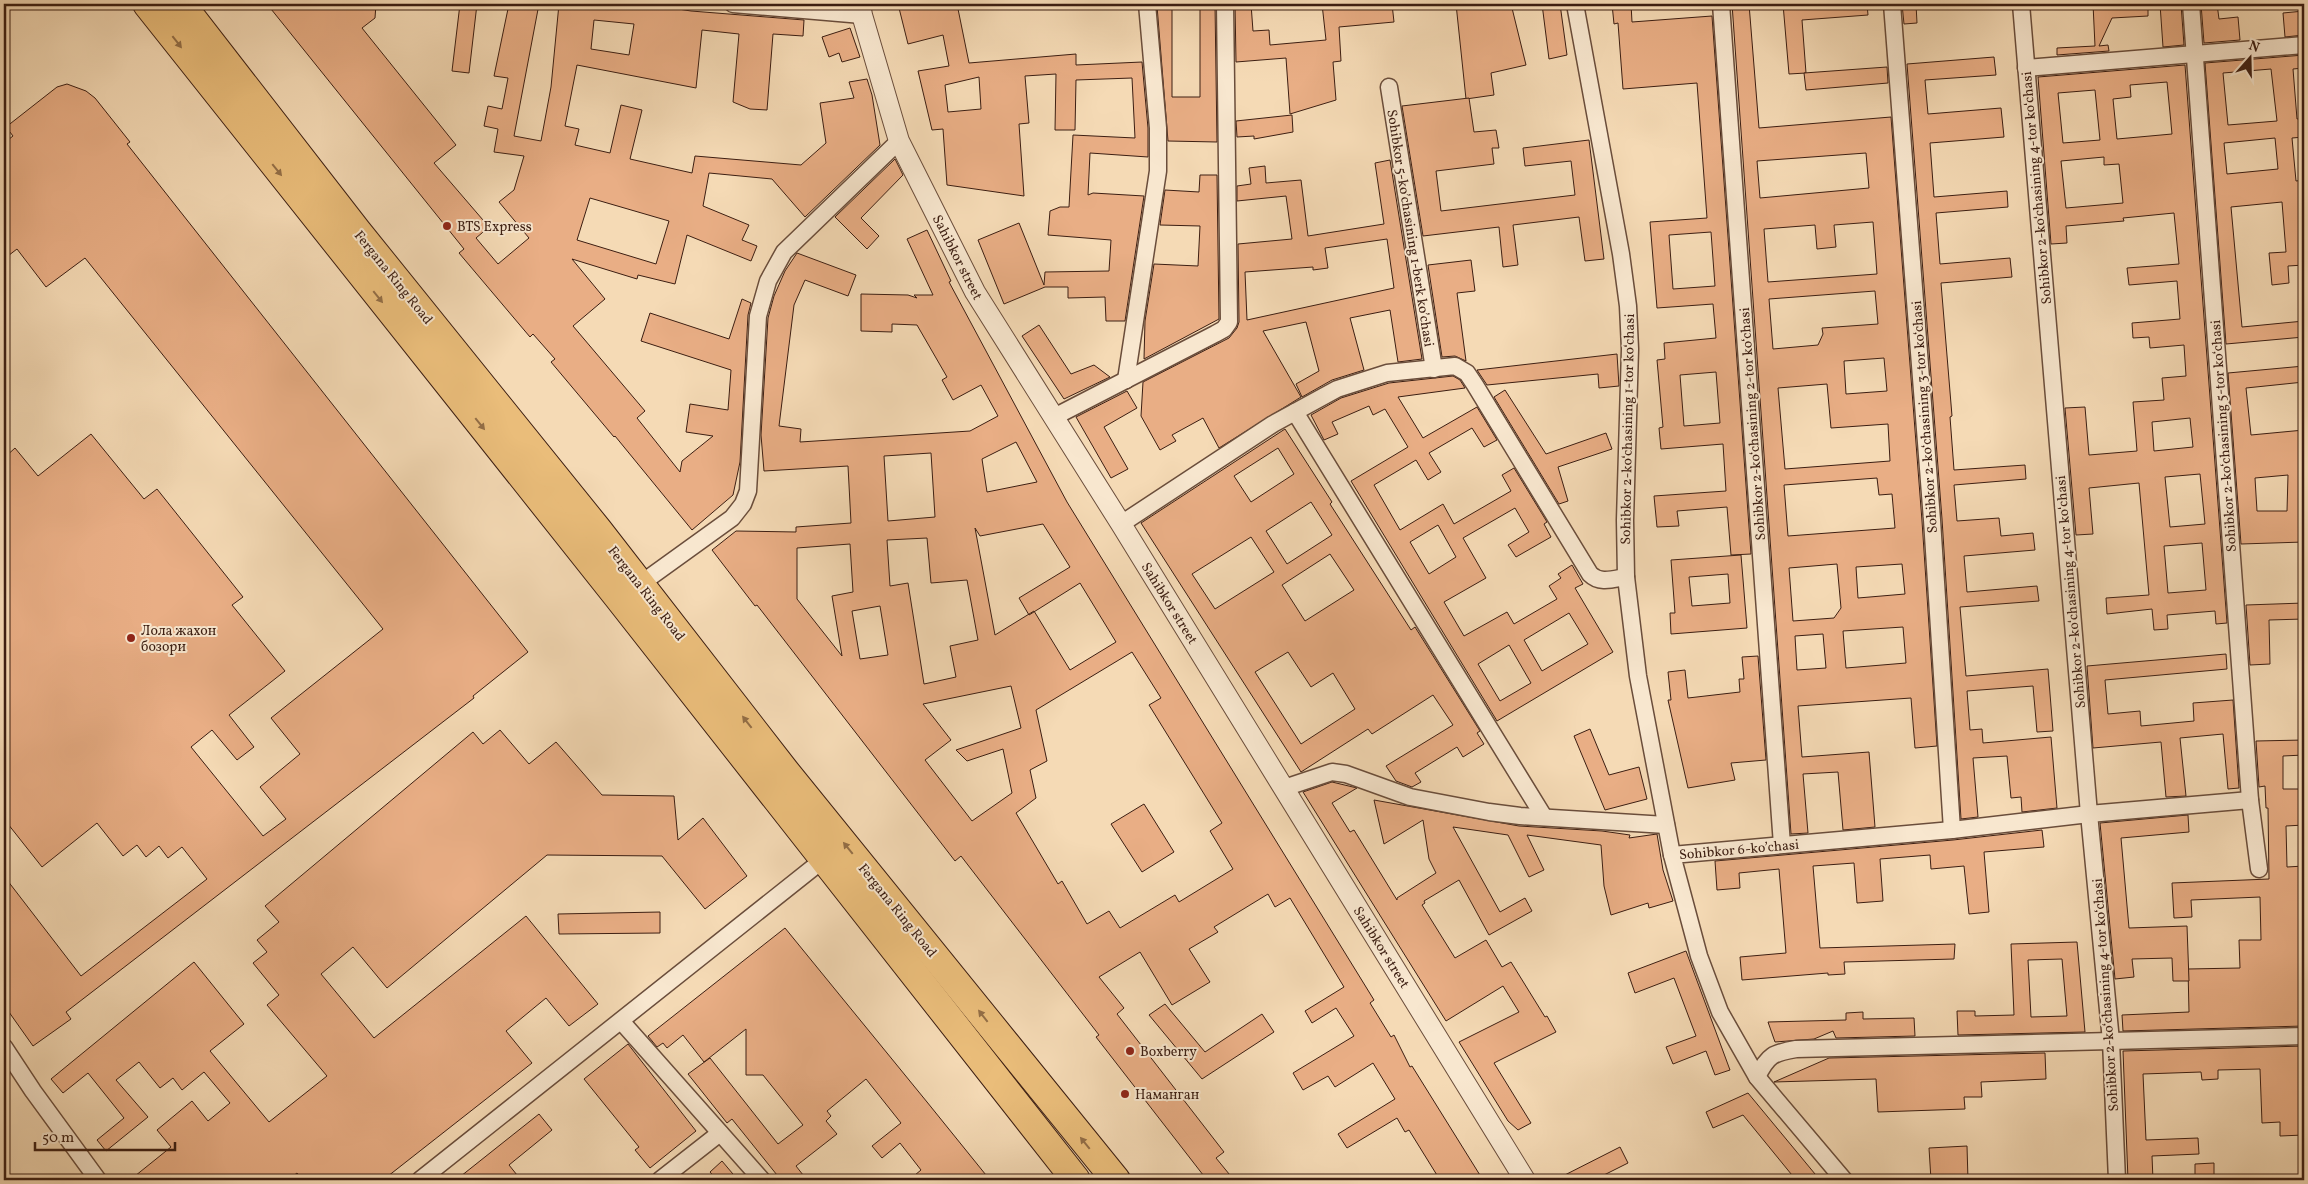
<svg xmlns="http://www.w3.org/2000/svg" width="2308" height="1184" viewBox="0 0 2308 1184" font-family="Vollkorn,serif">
	<rect width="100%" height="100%" fill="#f5dab5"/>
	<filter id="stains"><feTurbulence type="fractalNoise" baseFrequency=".004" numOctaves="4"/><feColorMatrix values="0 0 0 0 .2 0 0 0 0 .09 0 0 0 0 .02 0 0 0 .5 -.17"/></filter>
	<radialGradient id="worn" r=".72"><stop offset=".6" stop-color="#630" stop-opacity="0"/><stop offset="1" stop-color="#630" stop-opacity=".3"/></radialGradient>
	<g fill="#e9ae85" stroke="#3c1e12" fill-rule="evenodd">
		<path d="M267,4H376L375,18L362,28L456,145L434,163L489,227L476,238L498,264L529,238L499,202L514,190L524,156L494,152L498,129L484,126L488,106L502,109L508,78L494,76L509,4H539L514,136L541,141L551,87L559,4H612L652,8L653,5L691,11L804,20L803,36L773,34L767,110L750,109L733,102L739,34L702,30L696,88L577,65L565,126L579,129L575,145L610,153L621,105L642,110L630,159L692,173L695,156L801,165L826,143L820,103L854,98L849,82L867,79L872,95L880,145L805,217L772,179L709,173L703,206L749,225L742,240L757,246L751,261L687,235L675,284L638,275L637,279L572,259L605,299L573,326L645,411L637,418L680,472L682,461L713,436L686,432L690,404L728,410L731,370L641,341L650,313L729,339L742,299L751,303L748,315L740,462L733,495L692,530L615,436L614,437L551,362L555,359L533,334L530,337L459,253L464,249ZM594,20L634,24L629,55L591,49ZM590,198L669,221L656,264L577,240Z"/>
		<polygon points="460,4 477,4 469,73 452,71"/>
		<path d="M898,4H925L926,9L957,4L969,63L1076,54V65L1142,62L1148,128V157L1090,153L1088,195L1093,193L1144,196L1125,321H1106L1105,297L1068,298V287H1045L1004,304L978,240L1019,223L1044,285L1045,272L1109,271L1111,240L1048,235L1050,211L1060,207H1069L1073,135L1135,138L1132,78L1076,80L1075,130H1055L1056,74L1025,76L1029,123L1019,124L1024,196L947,185L943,129L932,130L918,71L949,66L943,35L908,44ZM979,77L981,109L948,112L945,85Z"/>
		<polygon points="1200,4 1215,4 1217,142 1168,141 1157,6 1172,6 1172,97 1200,97"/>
		<polygon points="1235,4 1251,4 1253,31 1269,30 1270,45 1326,40 1322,4 1341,4 1342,8 1370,6 1370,4 1392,4 1394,22 1339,27 1341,61 1333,62 1336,100 1290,114 1286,58 1236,62"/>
		<polygon points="1456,4 1511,4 1526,65 1491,73 1494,95 1466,99"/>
		<polygon points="1542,4 1560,4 1567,55 1549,59"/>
		<path d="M1612,4H1631L1632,22L1712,16L1751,554L1731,555L1727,507L1677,511L1679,526L1657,527L1654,496L1726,491L1723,444L1661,449L1659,428L1663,427L1657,360L1665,359L1664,343L1716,338L1713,304L1657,308L1650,222L1707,218L1697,83L1623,89L1618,23L1614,24ZM1711,232L1715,286L1673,289L1669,235ZM1716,372L1720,423L1684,426L1680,375Z"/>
		<path d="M1732,4H1749L1759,128L1891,117L1922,521L1937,746L1915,748L1911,698L1798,706L1802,757L1869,752L1875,827L1843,830L1838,772L1803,774L1808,833L1791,834ZM1866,153L1869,188L1760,198L1757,161ZM1873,222L1877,274L1768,282L1764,229L1815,225L1817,249L1836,247L1834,225ZM1875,291L1878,324L1822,328L1823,334L1818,345L1773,349L1769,299ZM1884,358L1887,391L1846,394L1844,361ZM1827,384L1831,428L1888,424L1890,461L1785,469L1778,388ZM1877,478L1879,495L1892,494L1895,528L1788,536L1784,485ZM1837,564L1841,608L1834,618L1793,621L1789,568ZM1902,564L1905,594L1858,598L1856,567ZM1903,627L1906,663L1846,668L1843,631ZM1823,634L1826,668L1797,670L1795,636Z"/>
		<polygon points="1783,4 1867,4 1868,15 1802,20 1806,73 1789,74"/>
		<polygon points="1902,4 1916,4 1917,23 1904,24"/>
		<polygon points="2093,4 2148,4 2148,16 2112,18 2099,46 2108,45 2109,51 2057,55 2057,48 2095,46"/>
		<polygon points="2160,4 2181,4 2184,45 2163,47"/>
		<polygon points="2201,4 2217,4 2219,19 2238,17 2240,40 2204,43"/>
		<polygon points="2304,11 2304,35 2285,37 2283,13"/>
		<polygon points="850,28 860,57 842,62 839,53 829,57 822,37"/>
		<path d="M2304,55V68L2293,69L2297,119L2304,118V137L2292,138L2296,181L2304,180V202H2301L2304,265L2288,266L2289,283L2272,285L2269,253L2286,252L2282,202L2231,207L2242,327L2304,321V337L2226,344L2205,63ZM2271,69L2277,121L2228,125L2223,73ZM2275,138L2278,169L2227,174L2224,143Z"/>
		<polygon points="1994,57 1996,75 1925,80 1928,114 2001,108 2004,137 1930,143 1934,197 2007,191 2008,207 1936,213 1940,264 2010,258 2012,277 1941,283 1952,416 1950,417 1954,470 2025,465 2026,479 1954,485 1957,521 1999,518 2001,536 2033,533 2035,550 1964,556 1967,592 2037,586 2039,601 1960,607 1966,676 2048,669 2053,731 2037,732 2033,686 1967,691 1970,730 1982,729 1983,743 2051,737 2057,808 2022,812 2021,797 2011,798 2007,756 1973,758 1978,817 1961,819 1942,519 1907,64"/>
		<path d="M2185,65L2227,623L2216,624L2215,611L2167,615L2168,629L2154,630L2152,609L2107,614L2106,598L2149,595L2139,483L2089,488L2093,534L2076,535L2065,408L2085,407L2089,455L2137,451L2133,402L2164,400L2162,378L2186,376L2184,345L2150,348L2149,337L2133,338L2132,323L2180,319L2177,281L2129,285L2127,268L2179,264L2174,213L2123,218L2124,221L2066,226L2067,243L2051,244L2038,77ZM2167,82L2172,134L2117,139L2113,99L2131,97L2130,85ZM2095,90L2100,140L2063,143L2058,93ZM2104,157V165L2119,164L2123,203L2066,208L2061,161ZM2190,418L2193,447L2154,451L2152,422ZM2200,474L2205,524L2170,527L2165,477ZM2202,543L2206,590L2168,593L2164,546Z"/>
		<polygon points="1887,67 1888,83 1806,90 1804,73"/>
		<polygon points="67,84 86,91 95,98 130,142 127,144 528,652 473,696 474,698 66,1012 71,1019 33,1046 4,1005 4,876 81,976 207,879 182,847 168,858 159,846 146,857 137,845 123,856 97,823 42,867 4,819 4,458 15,448 38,476 91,434 144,499 157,489 243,597 232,605 285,671 229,715 254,747 237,760 212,730 191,747 263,836 286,819 260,787 300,754 271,718 383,629 85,258 46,287 17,249 4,259 4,143 13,136 6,127 57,87"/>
		<polygon points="1469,98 1474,132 1496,130 1499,148 1492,148 1494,164 1436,171 1441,211 1575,195 1571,161 1525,166 1523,148 1589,140 1604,259 1585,261 1579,217 1513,225 1518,265 1503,267 1499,227 1423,236 1402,106"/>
		<polygon points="1292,115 1293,132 1254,139 1254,136 1237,137 1236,121"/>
		<polygon points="895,159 903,175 861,218 879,236 867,249 835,217"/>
		<path d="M1390,160L1422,359L1398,362L1390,310L1350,318L1364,370L1332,380L1302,397L1296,384L1319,371L1306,322L1263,331L1301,397L1219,448L1203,418L1172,435L1176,441L1160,450L1141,416L1143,382L1229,338L1237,328L1239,322L1238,244L1292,239L1286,196L1237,201V186L1251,184L1249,168L1265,166L1266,183L1301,180L1308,236L1384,224L1375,163ZM1387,239L1394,288L1247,320L1245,272L1313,267V270L1328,268L1325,248Z"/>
		<polygon points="1200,175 1217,175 1219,319 1144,359 1145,321 1154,264 1198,266 1200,226 1160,225 1165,190 1199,192"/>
		<path d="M927,230L951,281L949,282L1067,502L1374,1000L1370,1003L1391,1037L1394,1035L1410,1067L1412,1066L1483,1180H1440L1409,1130L1405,1132L1397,1118L1347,1148L1338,1134L1395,1099L1373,1063L1335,1087L1328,1076L1303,1090L1293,1073L1354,1036L1336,1008L1312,1023L1305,1011L1344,987L1290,898L1275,907L1268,894L1214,927L1218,932L1189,949L1210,982L1172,1005L1140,952L1099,977L1124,1008L1117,1014L1224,1152L1216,1158L1234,1180H1207L1096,1037L1099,1035L961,856L955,861L757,605L755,606L712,550L736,531L796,532V527L851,523L848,466L764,471L761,435L768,318L774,296L785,271L797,253L856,275L848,296L805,280L794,305L779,426L801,429L800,442L970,431L998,416L981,385L953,400L942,380L947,377L917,325L892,324V332L861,331V294L908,295L917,298L914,295H933L907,239ZM1016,442L1037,482L987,492L982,459ZM931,453L935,517L888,521L884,456ZM1043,524L1070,567L1019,598L1029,615L1080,583L1116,642L1070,670L1034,611L995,635L975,528L980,536ZM927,538L931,583L967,580L978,640L950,646L956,677L924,684L908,583L890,586L887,540ZM850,544L853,592L832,596L842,656L797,599V548ZM880,606L888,655L860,659L852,611ZM1132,652L1161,698L1149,705L1222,823L1210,831L1233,869L1179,902L1175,895L1120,928L1109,911L1087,924L1062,881L1058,884L1016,813L1036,798L1030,770L1047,761L1036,710ZM1011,686L1021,728L956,750L967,761L1003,749L1012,793L972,821L925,760L951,740L923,704Z"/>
		<polygon points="1471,260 1475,291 1457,293 1466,361 1455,356 1442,357 1428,265"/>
		<polygon points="1039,325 1071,374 1094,365 1110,377 1064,399 1022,336"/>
		<polygon points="1617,354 1619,386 1599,388 1598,374 1487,385 1477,370"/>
		<path d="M2304,366V382L2246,388L2251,435L2304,430V542L2241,544L2228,373ZM2288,475L2287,511H2257L2255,478Z"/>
		<path d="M1453,376L1460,380L1465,388L1398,397L1423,438L1477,407L1497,440L1484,447L1472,428L1429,453L1441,472L1428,480L1416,460L1374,485L1400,530L1443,504L1454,524L1511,491L1502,475L1514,468L1547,522L1544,524L1551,537L1516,557L1508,545L1529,532L1515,508L1463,538L1486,578L1444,602L1464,636L1507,612L1514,624L1557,599L1549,586L1561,578L1558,574L1572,565L1583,584L1575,588L1613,652L1497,721L1351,481L1408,447L1385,409L1373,415L1369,406L1332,422L1338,434L1324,440L1311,415L1341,398L1389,383ZM1438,525L1456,557L1429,574L1410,542ZM1569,613L1588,644L1542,671L1524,640ZM1509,645L1531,683L1500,701L1478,664Z"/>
		<polygon points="1505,390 1546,454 1606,433 1612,449 1558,467 1568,501 1559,504 1494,397"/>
		<polygon points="1127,391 1137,408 1104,427 1128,469 1111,478 1076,417"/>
		<path d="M1285,429L1332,502L1330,504L1411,630L1415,627L1480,731L1477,733L1484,744L1463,757L1457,747L1415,773L1421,782L1412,787L1396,781L1386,766L1453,725L1433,695L1372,734L1368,729L1301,772L1141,523ZM1278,448L1294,474L1251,502L1234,476ZM1311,502L1332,535L1287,564L1266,531ZM1251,537L1274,572L1215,609L1192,574ZM1330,554L1354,590L1305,621L1282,585ZM1288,652L1311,687L1333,673L1355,709L1301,744L1255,672Z"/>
		<path d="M1741,555L1747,628L1671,634L1670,613H1675L1671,560ZM1728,574L1730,603L1692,606L1689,577Z"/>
		<polygon points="2304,603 2304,619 2269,620 2270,664 2250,665 2246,605"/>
		<polygon points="2226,654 2227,669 2105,680 2108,714 2140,711 2141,726 2194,721 2193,703 2233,700 2239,788 2228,789 2223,734 2180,738 2186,796 2166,797 2161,742 2093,748 2087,666"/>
		<polygon points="1758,656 1766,760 1731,763 1735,780 1688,788 1668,700 1671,700 1668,672 1685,670 1688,698 1740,692 1739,679 1744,679 1742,657"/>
		<polygon points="1590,729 1609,775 1639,767 1647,799 1605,810 1574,736"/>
		<polygon points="500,730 529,764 556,742 602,795 674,796 678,840 703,818 747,876 705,909 662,856 547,855 387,988 353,947 321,974 374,1038 526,916 598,1004 569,1026 546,998 506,1031 532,1063 383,1180 303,1180 297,1173 288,1180 130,1180 171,1147 157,1130 192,1101 208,1121 230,1103 204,1072 182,1090 173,1078 160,1088 139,1062 116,1080 148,1117 106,1151 97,1140 124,1118 88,1073 63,1093 51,1079 194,962 244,1024 210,1051 269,1122 327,1076 267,1005 279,995 253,963 267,952 257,940 279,922 265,906 473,732 483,744"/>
		<polygon points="2304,740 2304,755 2283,756 2283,789 2304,789 2304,825 2286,826 2287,867 2304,866 2304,1026 2123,1031 2122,1015 2189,1012 2188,969 2240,968 2239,940 2261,940 2260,897 2191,900 2192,917 2174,918 2172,883 2269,879 2268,808 2266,808 2265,786 2259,787 2256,741"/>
		<polygon points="1332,782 1357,788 1332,803 1350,832 1354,830 1397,900 1397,898 1436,873 1429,859 1423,820 1384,844 1374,800 1519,826 1602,831 1630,835 1629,838 1657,834 1663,870 1673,901 1649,908 1648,903 1611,915 1604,886 1601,845 1527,835 1544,870 1529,877 1508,835 1453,827 1500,912 1525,898 1532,911 1489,935 1459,880 1424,901 1425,903 1422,905 1455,958 1486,940 1502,967 1511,962 1545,1017 1547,1016 1556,1032 1494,1063 1531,1123 1518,1130 1508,1121 1459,1042 1519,1012 1503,986 1446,1021 1303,792"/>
		<polygon points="1144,804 1174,852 1142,872 1111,824"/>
		<polygon points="2188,815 2189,832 2121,838 2129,928 2187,926 2189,981 2173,981 2172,958 2132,959 2134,977 2115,979 2100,823"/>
		<polygon points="2042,830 2044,847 1984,852 1989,912 1969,914 1964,866 1931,869 1930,855 1880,859 1883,901 1857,903 1854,863 1813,866 1820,948 1955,944 1954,959 1844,962 1845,974 1828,975 1828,973 1742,980 1740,957 1786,953 1779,869 1739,873 1740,888 1717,890 1715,861 1953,840"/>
		<polygon points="660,912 660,933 559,934 558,914"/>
		<polygon points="785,928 927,1102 990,1180 909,1180 921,1170 900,1143 882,1158 872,1146 901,1123 866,1079 827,1111 831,1116 826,1121 837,1134 796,1166 807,1180 781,1180 732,1119 727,1123 688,1074 710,1058 778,1144 803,1125 763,1075 746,1075 746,1029 704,1062 683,1035 667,1048 663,1043 657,1047 648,1036"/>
		<path d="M2077,942L2085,1032L1958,1035L1957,1011H1975V1016L2014,1015L2011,944ZM2062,959L2067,1016L2031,1017L2028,960Z"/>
		<polygon points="1686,951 1730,1070 1715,1075 1706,1051 1673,1064 1666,1047 1696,1036 1674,978 1635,993 1628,973"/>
		<polygon points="1165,1004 1205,1052 1262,1014 1274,1032 1202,1079 1149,1015"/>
		<polygon points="1863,1012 1863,1019 1914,1018 1915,1036 1836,1038 1833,1031 1814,1039 1775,1042 1768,1022 1846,1020 1846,1013"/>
		<polygon points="628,1044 696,1131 650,1168 635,1150 639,1147 584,1079"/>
		<polygon points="2304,1046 2304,1135 2280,1136 2280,1122 2262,1123 2260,1069 2218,1070 2218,1079 2202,1080 2201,1072 2143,1074 2146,1140 2198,1138 2199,1154 2152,1156 2153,1180 2128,1180 2123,1051"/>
		<polygon points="2045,1053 2046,1079 1981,1082 1982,1097 1964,1097 1965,1109 1878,1112 1876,1079 1774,1082 1829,1058"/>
		<polygon points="1748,1093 1820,1180 1796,1180 1743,1115 1713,1128 1706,1112"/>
		<polygon points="539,1114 552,1130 509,1165 521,1180 456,1180"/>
		<polygon points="1967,1146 1968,1180 1931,1180 1929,1148"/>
		<polygon points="1620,1147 1628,1163 1594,1180 1555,1180"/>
		<polygon points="722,1161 738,1180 717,1180 710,1172"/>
		<polygon points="2214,1163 2214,1180 2195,1180 2195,1164"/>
	</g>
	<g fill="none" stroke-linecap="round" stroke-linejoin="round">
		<g stroke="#6a4d3b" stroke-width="19">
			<g id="minor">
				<polyline points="733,4 862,15"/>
				<polyline points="1575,4 1621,254 1628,306 1630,349 1625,520 1626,577 1638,676 1672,855"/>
				<polyline points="1721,4 1782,845"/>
				<polyline points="1892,4 1932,520 1952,830"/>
				<polyline points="2021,4 2089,814 2111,1041 2117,1180"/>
				<polyline points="2191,4 2250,800 2259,869"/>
				<polyline points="2026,68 2304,45"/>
				<polyline points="1389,87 1434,369"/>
				<polyline points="1126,380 1158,171 1158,128 1147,4"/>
				<polyline points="1295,412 1544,817"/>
				<polyline points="1054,417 1215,334 1224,329 1229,322 1225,4"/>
				<path d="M1121,524L1273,424L1337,389L1387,373L1455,366L1467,373L1475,385L1590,574C1600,584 1613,579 1626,577"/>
				<polyline points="639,585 732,518 743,504 748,491 758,316 768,281 784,252 899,141"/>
				<polyline points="1284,788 1332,772 1346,774 1410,797 1489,812 1520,816 1666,825"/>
				<polyline points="621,1021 762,1180"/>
				<polyline points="4,1047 33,1091 98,1180"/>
				<path d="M1757,1077C1768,1055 1773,1053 1796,1049L2304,1036"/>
				<polyline points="420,1180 824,859"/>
				<polyline points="660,1180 720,1133"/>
				<polyline points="1844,1180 1757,1077 1720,1012 1699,956 1672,855 1952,830 2089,814 2250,800"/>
			</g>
		</g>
		<g stroke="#6a4d3b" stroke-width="22">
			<polyline id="tertiary" points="860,4 862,15 899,141 975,292 1121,524 1525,1180"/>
		</g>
		<g stroke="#3c1e12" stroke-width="30">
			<g id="trunk">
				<polyline points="147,4 618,597 1076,1180"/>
				<polyline points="181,4 357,231 598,530 785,771 1116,1180"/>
			</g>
		</g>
		<use href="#minor" stroke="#f8e7cf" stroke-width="16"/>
		<use href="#tertiary" stroke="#f8e7cf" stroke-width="20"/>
		<use href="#trunk" stroke="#eabd7a" stroke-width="28"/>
	</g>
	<defs><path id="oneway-solid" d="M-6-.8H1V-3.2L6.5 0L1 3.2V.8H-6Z" transform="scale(1.25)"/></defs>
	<g fill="#936e46">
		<use href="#oneway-solid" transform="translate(177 42) rotate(52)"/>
		<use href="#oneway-solid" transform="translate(277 170) rotate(51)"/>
		<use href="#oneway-solid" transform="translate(378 297) rotate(51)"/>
		<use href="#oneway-solid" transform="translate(480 424) rotate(51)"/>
		<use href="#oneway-solid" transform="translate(747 722) rotate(-128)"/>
		<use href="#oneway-solid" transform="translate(848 848) rotate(-129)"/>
		<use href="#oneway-solid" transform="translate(983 1016) rotate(-128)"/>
		<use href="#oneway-solid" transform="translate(1085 1143) rotate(-129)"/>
	</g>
	<g fill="#8f2418" stroke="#f8e7cf" stroke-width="2">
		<circle cx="447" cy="226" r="5"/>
		<circle cx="131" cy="638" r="5"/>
		<circle cx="1130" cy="1051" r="5"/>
		<circle cx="1125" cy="1094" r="5"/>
	</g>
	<g text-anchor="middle" stroke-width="4" stroke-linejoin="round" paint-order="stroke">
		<g font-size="14" fill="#3c1e12" stroke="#f8e7cf">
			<text transform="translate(2036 188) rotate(-95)" y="5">Sohibkor 2-ko‘chasining 4-tor ko‘chasi</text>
			<text transform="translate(1411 228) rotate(81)" y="5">Sohibkor 5-koʼchasining 1-berk koʼchasi</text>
			<text transform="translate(958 257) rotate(63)" y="5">Sahibkor street</text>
			<text transform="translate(394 277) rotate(51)" y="5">Fergana Ring Road</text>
			<text transform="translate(1924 417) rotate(-94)" y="5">Sohibkor 2-ko‘chasining 3-tor ko‘chasi</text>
			<text transform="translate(1752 424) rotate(-94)" y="5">Sohibkor 2-ko‘chasining 2-tor ko‘chasi</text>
			<text transform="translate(1627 429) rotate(-89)" y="5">Sohibkor 2-ko‘chasining 1-tor ko‘chasi</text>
			<text transform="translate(2223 436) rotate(-94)" y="5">Sohibkor 2-ko‘chasining 5-tor ko‘chasi</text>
			<text transform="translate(2070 592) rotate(-95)" y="5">Sohibkor 2-ko‘chasining 4-tor ko‘chasi</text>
			<text transform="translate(647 593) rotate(52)" y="5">Fergana Ring Road</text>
			<text transform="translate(1170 603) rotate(58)" y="5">Sahibkor street</text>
			<text transform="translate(1739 849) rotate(-5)" y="5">Sohibkor 6-koʼchasi</text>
			<text transform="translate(898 910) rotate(51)" y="5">Fergana Ring Road</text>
			<text transform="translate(1382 947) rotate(58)" y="5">Sahibkor street</text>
			<text transform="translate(2105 995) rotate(-94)" y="5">Sohibkor 2-ko‘chasining 4-tor ko‘chasi</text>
		</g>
		<g font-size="14" fill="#3c1e12" stroke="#f8e7cf" text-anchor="start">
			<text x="457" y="231">BTS Express</text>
			<text x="141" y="635">Лола жахон<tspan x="141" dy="16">бозори</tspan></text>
			<text x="1140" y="1056">Boxberry</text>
			<text x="1135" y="1099">Наманган</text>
		</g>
	</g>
	<rect width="2308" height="1184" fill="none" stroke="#f5dab5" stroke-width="20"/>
	<rect x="5" y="5" width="2298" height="1174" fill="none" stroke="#3c1e12" stroke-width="2.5"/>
	<rect x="10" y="10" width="2288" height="1164" fill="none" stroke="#3c1e12"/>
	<g transform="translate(2250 58) rotate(20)" stroke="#f8e7cf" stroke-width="4" paint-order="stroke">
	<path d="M0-4L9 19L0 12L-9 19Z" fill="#3c1e12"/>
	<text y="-8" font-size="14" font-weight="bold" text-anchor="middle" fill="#3c1e12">N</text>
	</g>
	<path d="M35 1142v8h140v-8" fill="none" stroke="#3c1e12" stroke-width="2.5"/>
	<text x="42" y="1142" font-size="15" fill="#3c1e12" stroke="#f8e7cf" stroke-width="4" paint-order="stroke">50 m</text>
	<rect width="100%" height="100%" filter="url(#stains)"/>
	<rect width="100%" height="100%" fill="url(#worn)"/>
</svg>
